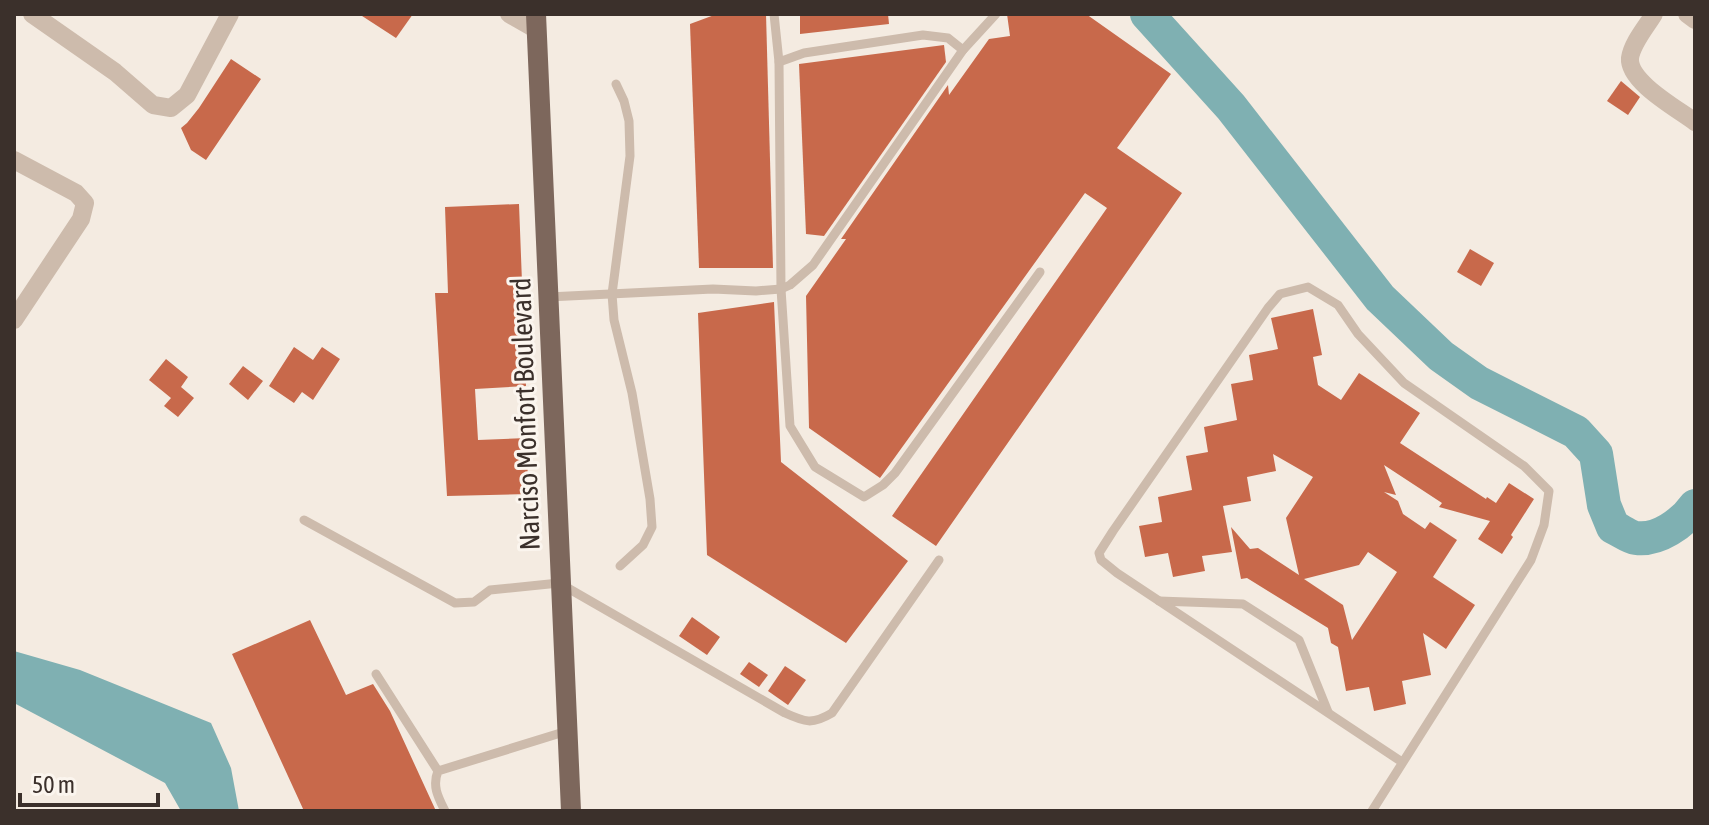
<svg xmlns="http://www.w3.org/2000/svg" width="1709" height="825" viewBox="0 0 1709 825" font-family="'Asap Condensed',sans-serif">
	<rect width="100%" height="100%" fill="#f4ebe1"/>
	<polygon fill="#7fb0b2" points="14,651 80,670 211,723 231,768 239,811 181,811 165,783 14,703"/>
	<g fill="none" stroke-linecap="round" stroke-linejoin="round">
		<path stroke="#7fb0b2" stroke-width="34" d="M1147,14L1231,107L1380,298L1441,356L1479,383L1576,432L1596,454L1604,505L1613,527C1620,530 1629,537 1636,538C1658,541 1683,523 1695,506"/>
	</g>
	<g fill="#c8694b" fill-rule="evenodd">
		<polygon points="359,14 413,14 396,38"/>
		<polygon points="717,14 766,14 773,268 699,268 690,24"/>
		<polygon points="800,14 888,14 889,24 800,34"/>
		<polygon points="1007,14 1086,14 1171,74 1117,148 1182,193 936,546 892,516 1107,208 1085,193 880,478 809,428 806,296 846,239 841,239 948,85 949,95 989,39 1010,36"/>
		<polygon points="944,45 946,62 824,236 806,234 799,64"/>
		<polygon points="231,59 261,79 206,160 191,150 181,128 187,123 199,108"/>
		<polygon points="1621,81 1640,97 1628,115 1607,101"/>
		<polygon points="519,204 526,386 475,389 478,440 527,438 528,494 447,496 435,293 448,293 445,207"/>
		<polygon points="1470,249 1494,263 1481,286 1457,272"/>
		<polygon points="774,302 781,462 908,561 846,643 707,555 698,313"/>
		<path d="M1313,309L1322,355L1313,357L1318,385L1341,400L1359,373L1420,413L1400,443L1486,499L1487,497L1496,503L1509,483L1534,499L1511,535L1513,537L1502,554L1478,539L1490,521L1439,507L1442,503L1384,465L1396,495L1384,492L1398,501L1403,514L1425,529L1430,522L1457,540L1433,577L1475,605L1446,649L1423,633L1431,675L1402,681L1406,704L1374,711L1369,687L1346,691L1338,647L1331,643L1328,628L1247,578L1241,579L1231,527L1250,549L1258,548L1299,575L1286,518L1313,477L1273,454L1276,471L1247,477L1251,501L1223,506L1232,552L1202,556L1205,571L1173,577L1168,553L1145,557L1139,526L1162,522L1158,497L1192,490L1186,456L1208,452L1204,427L1237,420L1231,384L1253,380L1249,355L1278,349L1271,318ZM1368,552L1397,572L1352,640L1343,605L1304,579L1359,565Z"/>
		<polygon points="294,347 313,360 322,347 340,359 313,400 302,392 294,403 269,386"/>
		<polygon points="166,359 188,377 181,387 194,398 178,417 164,406 171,398 149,380"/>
		<polygon points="243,366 263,381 248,400 229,384"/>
		<polygon points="692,617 720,637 707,655 679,636"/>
		<polygon points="310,620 346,695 373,684 390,711 436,811 304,811 232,654"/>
		<polygon points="749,662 768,675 759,687 740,674"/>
		<polygon points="785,666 806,680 788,705 768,691"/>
	</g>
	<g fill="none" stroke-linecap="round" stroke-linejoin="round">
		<g stroke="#cdbbac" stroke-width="9">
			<polyline points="774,14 779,62 781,289 790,426 815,467 864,497 883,485 895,473 1040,272"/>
			<polyline points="779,62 804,53 923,35 948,38 963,50"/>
			<polyline points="616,84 624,101 629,121 630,156 612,294 614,320 632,393 650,499 652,527 643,545 620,566"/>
			<polyline points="548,297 713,289 756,291 781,289 790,285 813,265 963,50 996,14"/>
			<path d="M304,520L455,603L474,602L490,590L559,583L785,713C805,722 812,725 832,713L939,560"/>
			<polyline points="1159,601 1243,604 1299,640 1328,712"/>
			<polyline points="376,674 438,771"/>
			<path d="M445,811C438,797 432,786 438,771L567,731"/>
			<polyline points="1372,811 1531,560 1544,525 1549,491 1524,466 1404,383 1358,334 1338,305 1308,287 1280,294 1268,308 1113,531 1099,553 1101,560 1117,573 1402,762"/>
		</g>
		<g stroke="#cdbbac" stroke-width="18">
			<polyline points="32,14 115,72 153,105 171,108 187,95 230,14"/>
			<polyline points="509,14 537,30"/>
			<path d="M1654,14C1647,26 1632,43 1630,58C1628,82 1678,109 1695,122"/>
			<polyline points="1687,14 1695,20"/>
			<polyline points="14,160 76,193 85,203 81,219 14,320"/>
		</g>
		<polyline stroke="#7d675c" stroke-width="20" points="536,14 571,811"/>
	</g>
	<g text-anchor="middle" stroke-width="6" stroke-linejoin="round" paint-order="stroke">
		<g font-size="28" fill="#3b302b" stroke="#fbf5ee">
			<text transform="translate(525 414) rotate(-92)" y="10">Narciso Monfort Boulevard</text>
		</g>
	</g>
	<rect width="1709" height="825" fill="none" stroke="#3b302b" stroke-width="32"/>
	<path d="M20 793v12h138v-12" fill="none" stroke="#3b302b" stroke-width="4"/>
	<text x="32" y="793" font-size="24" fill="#3b302b" stroke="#fbf5ee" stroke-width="6" paint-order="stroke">50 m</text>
</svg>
